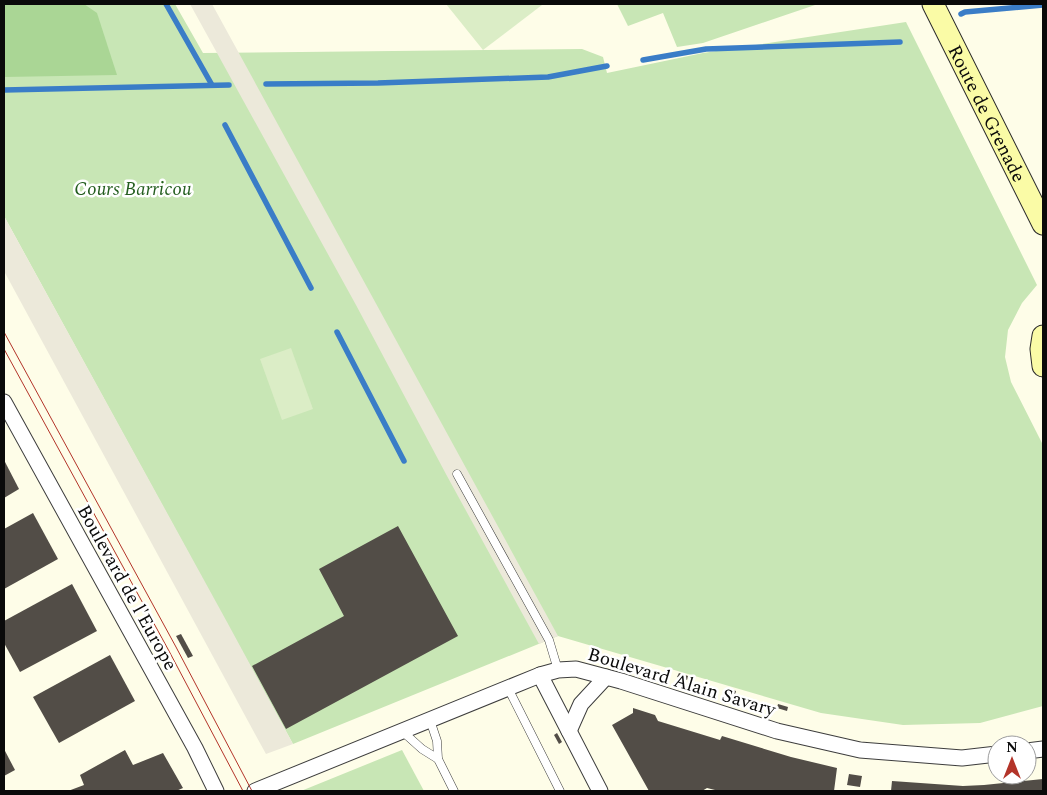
<svg xmlns="http://www.w3.org/2000/svg" width="1047" height="795" viewBox="0 0 1047 795" font-family="Spectral,serif">
	<rect width="100%" height="100%" fill="#fefde8"/>
	<g fill="#c8e6b5">
		<polygon points="4,4 175,4 203,53 582,49 603,57 607,73 703,53 906,22 1037,285 1022,303 1008,330 1005,357 1011,382 1043,445 1043,706 980,723 903,725 821,713 558,636 293,744 4,216"/>
		<polygon points="617,4 818,4 703,43 677,47 663,13 628,26"/>
		<polygon points="402,750 424,791 301,791"/>
	</g>
	<polygon fill="#aad695" points="4,4 84,4 97,13 117,75 4,77"/>
	<g fill="#dbedc6">
		<polygon points="446,4 541,4 542,5 483,50"/>
		<polygon points="291,348 313,409 282,420 260,359"/>
	</g>
	<g fill="#ece9da">
		<polygon points="190,4 212,4 558,636 539,644 447,476 356,305"/>
		<polygon points="4,216 227,622 293,744 266,754 255,734 4,271"/>
	</g>
	<g fill="none" stroke-linecap="round" stroke-linejoin="round">
		<g stroke="#3a7dc7" stroke-width="5.5">
			<polyline points="166,4 212,85"/>
			<polyline points="961,14 965,12 1043,5"/>
			<polyline points="643,60 706,49 900,42"/>
			<polyline points="266,84 378,83 548,77 607,66"/>
			<polyline points="4,90 229,85"/>
			<polyline points="225,125 311,288"/>
			<polyline points="337,332 404,461"/>
		</g>
	</g>
	<g fill="#524d47">
		<polygon points="4,460 19,489 4,498"/>
		<polygon points="33,513 58,559 4,589 4,529"/>
		<polygon points="398,526 458,636 286,729 252,666 344,616 319,569"/>
		<polygon points="72,584 97,631 20,672 4,643 4,621"/>
		<polygon points="181,634 193,656 188,658 176,636"/>
		<polygon points="158,644 170,665 165,668 153,646"/>
		<polygon points="110,655 135,701 59,743 33,697"/>
		<polygon points="679,673 688,676 687,680 677,677"/>
		<polygon points="726,688 736,691 735,695 725,692"/>
		<polygon points="778,704 788,707 787,711 777,708"/>
		<polygon points="633,708 655,715 658,721 720,740 722,736 791,757 837,768 834,791 719,791 707,788 702,791 649,791 612,725 633,713"/>
		<polygon points="557,733 562,742 559,744 554,735"/>
		<polygon points="4,749 15,770 4,776"/>
		<polygon points="125,750 133,765 163,753 183,788 176,791 68,791 84,785 80,775"/>
		<polygon points="849,774 862,776 860,787 847,785"/>
		<polygon points="1043,779 1043,791 891,791 892,781 963,786 984,785"/>
	</g>
	<g fill="none" stroke-linecap="round" stroke-linejoin="round">
		<g stroke="#3d3d3d" stroke-width="9">
			<g id="service">
				<polyline points="457,474 549,640 558,670"/>
				<polyline points="508,688 560,791"/>
				<polyline points="430,720 437,741 438,759 454,791"/>
				<polyline points="402,731 422,749 438,759"/>
			</g>
		</g>
		<g stroke="#3d3d3d" stroke-width="17">
			<g id="minor">
				<polyline points="4,402 195,748 216,791"/>
				<polyline points="540,675 600,791"/>
				<polyline points="569,731 581,704 606,677"/>
				<polyline points="1027,751 1043,749"/>
				<polyline points="255,791 540,675 558,670 576,669 621,681 777,731 860,750 962,758 997,754"/>
			</g>
		</g>
		<g stroke="#2c2c2c" stroke-width="23">
			<g id="secondary">
				<path id="s1" d="M933,4L1043,224"/>
				<polyline points="1043,336 1041,349 1043,366"/>
			</g>
		</g>
		<use href="#service" stroke="#fff" stroke-width="8"/>
		<use href="#minor" stroke="#fff" stroke-width="15"/>
		<use href="#secondary" stroke="#fafba6" stroke-width="21"/>
		<g stroke="#b33429" stroke-width="1">
			<polyline points="4,332 176,647 252,791"/>
			<polyline points="4,349 169,651 243,791"/>
		</g>
	</g>
	<g text-anchor="middle" stroke-width="5" stroke-linejoin="round" paint-order="stroke">
		<g font-size="19" fill="#0a0a0a" stroke="#fff">
			<text dy="7" stroke="none"><textPath href="#s1" startOffset="122">Route de Grenade</textPath></text>
			<text transform="translate(128 587) rotate(61)" y="7">Boulevard de l'Europe</text>
			<text transform="translate(682 681) rotate(17)" y="7">Boulevard Alain Savary</text>
		</g>
		<g font-size="19" font-style="italic" fill="#245e1f" stroke="#fff">
			<text x="133" y="195">Cours Barricou</text>
		</g>
	</g>
	<rect width="1047" height="795" fill="none" stroke="#0a0a0a" stroke-width="10"/>
	<g transform="translate(1012 760)"><circle r="24" fill="#ffffff" stroke="#9d9d9d"/>
	<path d="M0-4L9 19L0 12L-9 19Z" fill="#b33429"/>
	<text y="-8" font-size="14" font-weight="bold" text-anchor="middle" fill="#0a0a0a">N</text>
	</g>
</svg>
